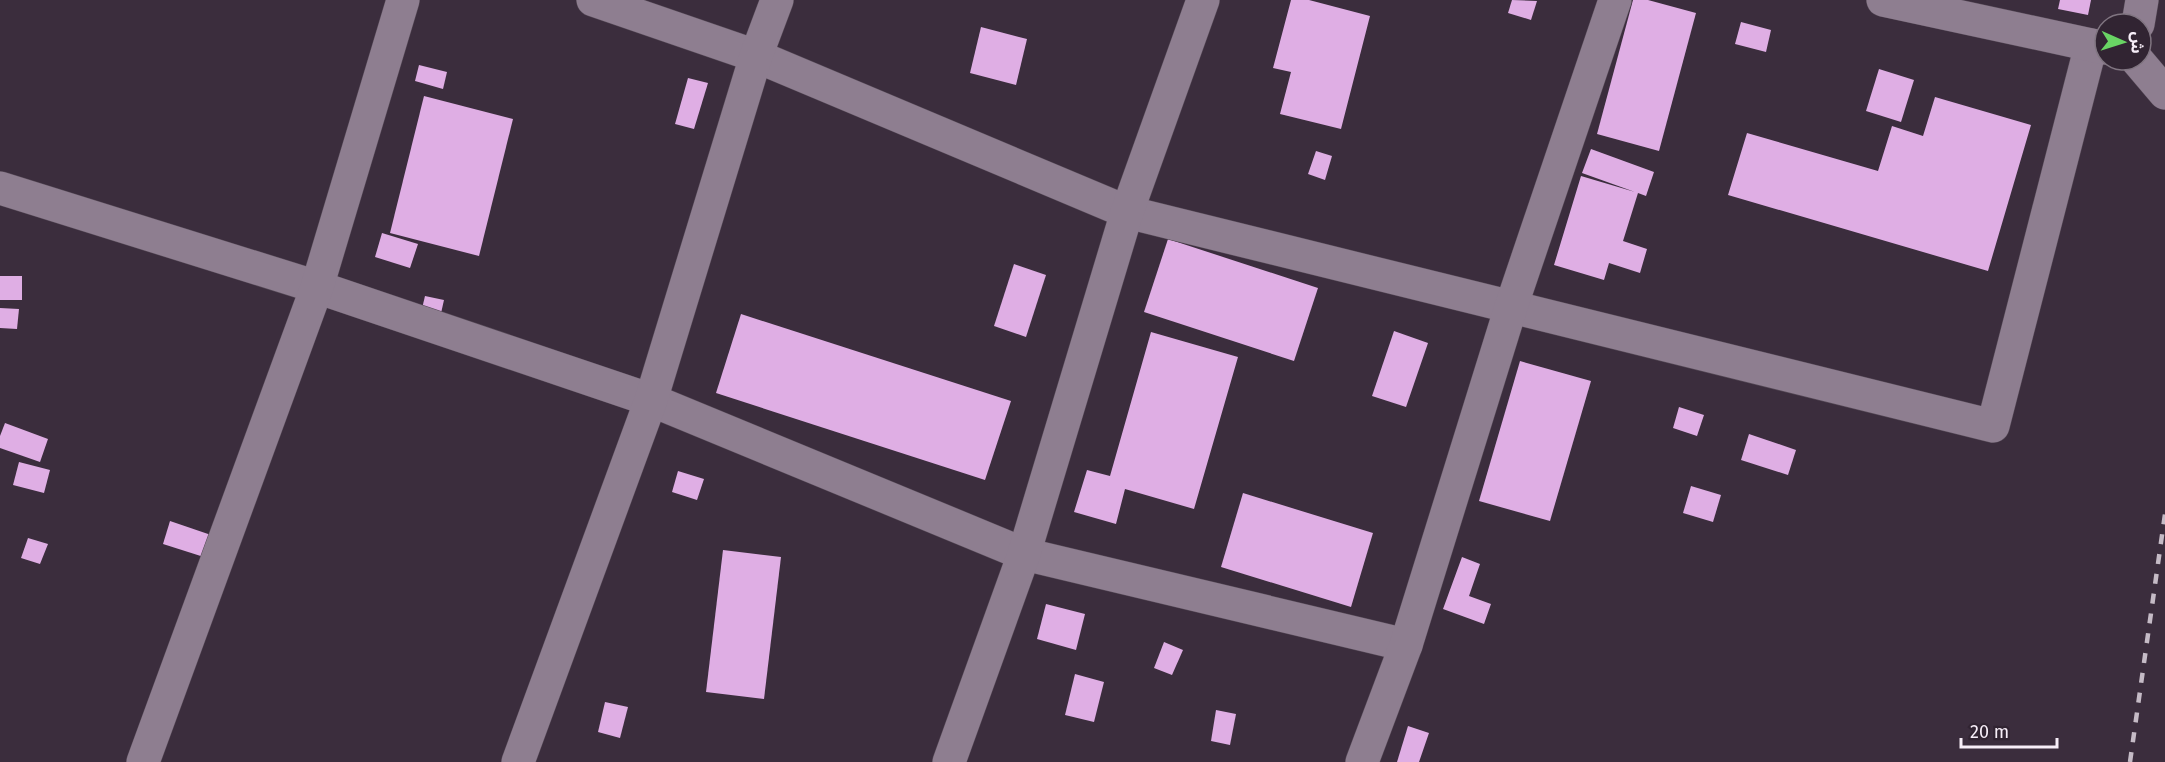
<svg xmlns="http://www.w3.org/2000/svg" width="2165" height="762" viewBox="0 0 2165 762" font-family="'Fira Sans','Noto Sans Arabic',sans-serif">
	<rect width="100%" height="100%" fill="#3b2d3d"/>
	<g fill="#dfaee4">
		<polygon points="1291,0 1309,0 1370,16 1341,129 1280,114 1291,72 1273,68"/>
		<polygon points="1512,0 1537,1 1531,20 1508,13"/>
		<polygon points="1633,0 1648,0 1696,13 1659,151 1597,134"/>
		<polygon points="2060,0 2091,0 2088,15 2058,9"/>
		<polygon points="1741,22 1771,30 1766,52 1735,44"/>
		<polygon points="981,27 1027,39 1016,85 970,73"/>
		<polygon points="419,65 447,72 443,89 415,81"/>
		<polygon points="1879,69 1914,80 1901,122 1866,111"/>
		<polygon points="688,78 708,83 694,129 675,124"/>
		<polygon points="424,96 513,119 479,256 390,233"/>
		<polygon points="1935,97 2031,125 1988,271 1728,195 1747,133 1878,171 1892,126 1923,136"/>
		<polygon points="1591,149 1654,172 1646,196 1638,193 1623,241 1647,249 1640,273 1609,263 1604,280 1554,265 1581,176 1635,192 1582,173"/>
		<polygon points="1316,151 1332,156 1325,180 1308,174"/>
		<polygon points="382,233 418,244 410,268 375,257"/>
		<polygon points="1168,239 1318,288 1294,361 1144,312"/>
		<polygon points="1014,264 1046,275 1026,337 994,326"/>
		<rect x="0" y="276" width="22" height="24"/>
		<polygon points="425,296 444,300 439,322 420,317"/>
		<polygon points="0,308 19,309 17,329 0,328"/>
		<polygon points="741,314 1011,401 985,480 716,393"/>
		<polygon points="1394,331 1428,343 1406,407 1372,396"/>
		<polygon points="1151,332 1238,357 1194,509 1125,489 1116,524 1074,512 1087,470 1110,476"/>
		<polygon points="1520,361 1591,381 1550,521 1479,501"/>
		<polygon points="1679,407 1704,415 1697,436 1673,428"/>
		<polygon points="5,423 48,439 40,462 0,448 0,436"/>
		<polygon points="1749,434 1796,450 1788,475 1741,460"/>
		<polygon points="19,462 50,470 44,493 13,485"/>
		<polygon points="678,471 704,479 697,500 672,492"/>
		<polygon points="1691,486 1721,495 1713,522 1683,513"/>
		<polygon points="1243,493 1373,533 1351,607 1221,567"/>
		<polygon points="170,521 214,536 207,558 163,544"/>
		<polygon points="28,538 48,544 40,564 21,558"/>
		<polygon points="723,550 781,557 764,699 706,692"/>
		<polygon points="1462,557 1480,564 1469,596 1491,604 1484,624 1443,609"/>
		<polygon points="1046,604 1085,614 1076,650 1037,639"/>
		<polygon points="1164,642 1183,650 1172,675 1154,668"/>
		<polygon points="1075,674 1104,682 1094,722 1065,715"/>
		<polygon points="605,702 628,707 620,738 598,732"/>
		<polygon points="1216,710 1236,714 1230,745 1211,741"/>
		<polygon points="1408,726 1429,733 1419,762 1397,762"/>
	</g>
	<g fill="none" stroke-linecap="round" stroke-linejoin="round">
		<g stroke="#554956" stroke-width="34">
			<g id="minor">
				<polyline points="593,0 756,56 1127,212 1993,426 2091,45"/>
				<polyline points="2138,24 2142,0"/>
				<polyline points="0,188 317,287 651,400 1024,554 1406,645"/>
				<polyline points="143,762 317,287 403,0"/>
				<polyline points="518,762 651,400 756,56 777,0"/>
			</g>
		</g>
		<g stroke="#554956" stroke-width="34">
			<g id="tertiary">
				<polyline points="1883,0 2105,48"/>
				<polyline points="2137,60 2165,93"/>
				<polyline points="949,762 1024,554 1127,212 1203,0"/>
				<polyline points="1362,762 1406,645 1511,307 1615,0"/>
			</g>
		</g>
		<use href="#minor" stroke="#8e7e90" stroke-width="33"/>
		<use href="#tertiary" stroke="#8e7e90" stroke-width="33"/>
		<polyline stroke="#c5bbc6" stroke-width="4.5" stroke-dasharray="10 10" stroke-linecap="butt" points="2130,762 2165,514"/>
	</g>
	<g transform="translate(2123 42) rotate(93)"><circle r="28" fill="#312432" stroke="#807581" stroke-width="1.5"/>
	<path d="M0-4.5L10 22L0 15L-10 22Z" fill="#69d464"/>
	<text y="-9" font-size="16" font-weight="bold" text-anchor="middle" fill="#f7eef8">ش</text>
	</g>
	<path d="M1961 738v9h96v-9" fill="none" stroke="#f7eef8" stroke-width="3"/>
	<text x="1970" y="738" font-size="18" fill="#f7eef8" stroke="#312432" stroke-width="4.5" paint-order="stroke">20 m</text>
</svg>
